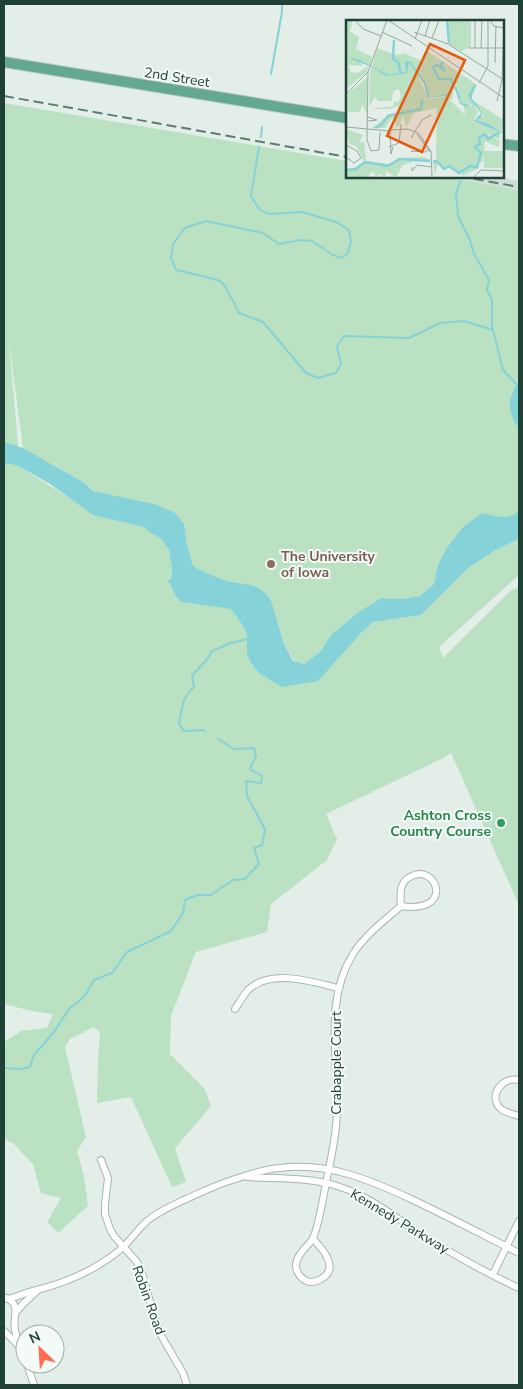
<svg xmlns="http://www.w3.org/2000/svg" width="523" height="1389" viewBox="0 0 523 1389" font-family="'Nunito Sans',sans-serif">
	<rect width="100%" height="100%" fill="#e3eee8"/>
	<polygon fill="#d1ded7" points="439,176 493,176 519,181 519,190"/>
	<polygon fill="#bae1c1" points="4,103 347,161 347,176 439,176 519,190 519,382 515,388 516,425 519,429 519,511 516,515 502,518 438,564 434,584 420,596 403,599 381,598 357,613 331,635 321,651 304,664 294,661 284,644 271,600 251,585 227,581 206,573 193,566 187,544 184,524 155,504 93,491 83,482 23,448 9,341 20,467 71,499 124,522 144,527 152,534 160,538 169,550 172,569 171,578 167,581 170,583 176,597 231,609 243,626 247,633 247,653 282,687 360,634 373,622 421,615 467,569 494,551 519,539 519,575 439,647 443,658 510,591 519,587 519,905 451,753 441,759 326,814 337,839 327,860 271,904 267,932 196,952 171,1016 170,1054 204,1088 211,1106 175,1148 186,1182 172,1187 131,1097 97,1103 98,1059 100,1033 94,1027 70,1039 65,1047 86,1137 77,1151 84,1176 88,1206 58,1233 47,1222 61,1198 41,1193 33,1164 14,1144 4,1139 4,1042 21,1031 47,1028 53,1014 32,1011 4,1004"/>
	<g fill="#85d3d9">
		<path d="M519,382V429C507,412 507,398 519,382Z"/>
		<path d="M4,442L23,448L83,482L93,491L155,504L175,513L184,524L187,544L193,566L206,573L227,581L251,585L262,590L271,600L284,644L293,661L304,664L321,651L331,635L357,613L381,598L403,599L420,596L434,584L438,564L449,545L463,527L482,513C494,516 509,521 519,511V539L494,551L467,569L421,615L373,622L360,634L318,681L282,687L259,673L251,663L247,653V633L243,626L231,609L182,602L176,597L170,583L167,582L171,578L172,569L169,550L160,538L152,534L144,527L93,515L50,484L20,467L12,464H4Z"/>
	</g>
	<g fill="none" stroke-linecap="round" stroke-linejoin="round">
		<g stroke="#85d3d9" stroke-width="2">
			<polyline points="271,74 282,12 282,4"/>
			<polyline points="261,137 262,127"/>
			<path d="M259,147L251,196L259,209L268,214L302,212L336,222L349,230L351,241L348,253L342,258L333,255L312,241L301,240L279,244L263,233L206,221L185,228L173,244L171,258L176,270C184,272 216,278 221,282C228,288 235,306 239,313L263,322L306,373L318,378L336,373L341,364L337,346L344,336L409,338L440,323L464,321L493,330L503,370L519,387"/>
			<polyline points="460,181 456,194 458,216 470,240 474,254 489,280 487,290 492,300 492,329"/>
			<path d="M205,731L203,730L184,731L179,724C182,709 182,697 194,687L192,676C200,666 207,662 212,651L231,643L248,639"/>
			<polyline points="4,1068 21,1069 30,1067 34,1055 54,1032 69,1009 85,996 94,980 112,973 127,952 171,931 183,913 185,900 197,895 211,895 233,880 245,879 259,864 254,848 262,845 265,829 247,796 246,781 261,783 262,776 250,769 256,756 254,748 234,749 218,739"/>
		</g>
		<g stroke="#a5b7af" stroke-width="8">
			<g id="street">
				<path d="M235,1009C239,1003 243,996 248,990C271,968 312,982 338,988"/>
				<path d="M519,1080C502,1076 488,1096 500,1108C505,1113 513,1114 519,1116"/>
				<polyline points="101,1160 108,1178 105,1204 105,1214 110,1229 114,1236 137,1262 142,1273 154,1316 162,1337 183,1373 187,1385"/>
				<path d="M247,1177C277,1179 308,1177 337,1186C367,1195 391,1214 416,1231C449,1252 484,1272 519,1288"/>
				<path d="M313,1239C323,1249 340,1269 321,1279C318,1281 313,1282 310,1282C303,1281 296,1273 296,1266C296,1255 306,1248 312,1240C317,1233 325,1189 327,1178C332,1154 337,1131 337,1107C338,1055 324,1001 353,954C365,935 384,921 401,906C455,914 437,864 412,876C399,881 400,894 401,906"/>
				<polyline points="493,1274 519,1221"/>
				<path d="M4,1297C23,1304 12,1316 15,1330C17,1341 21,1351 25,1360"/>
				<path d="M8,1299C17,1297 24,1293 33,1291C66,1283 95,1271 121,1249C131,1240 138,1229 147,1221C159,1211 173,1205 186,1199C202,1192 216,1185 232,1180C248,1175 263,1169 280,1168C327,1162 368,1179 411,1199C447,1216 483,1235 519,1253"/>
				<polyline points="16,1312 25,1302 38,1290"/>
				<polyline points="4,1331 18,1345"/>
				<polyline points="27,1364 34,1385"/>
			</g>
		</g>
		<g stroke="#c1cac7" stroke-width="12">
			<g id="primary">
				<polyline points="4,62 347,118"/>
				<polyline points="502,144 519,146"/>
			</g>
		</g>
		<use href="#street" stroke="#fff" stroke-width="6"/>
		<use href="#primary" stroke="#63a890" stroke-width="10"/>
		<g stroke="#5b7d71" stroke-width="2" stroke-dasharray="10 5" stroke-linecap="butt">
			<polyline points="4,96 347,157"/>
			<polyline points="459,176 519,187"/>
		</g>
	</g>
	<circle fill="#8d6e63" stroke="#f4faf6" stroke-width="2" cx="271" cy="564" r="5"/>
	<circle fill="#2e9e5b" stroke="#f4faf6" stroke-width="2" cx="501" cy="823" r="5"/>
	<g text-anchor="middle" stroke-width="4" stroke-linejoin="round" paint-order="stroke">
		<g font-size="14" fill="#204236" stroke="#f4faf6">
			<text transform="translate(177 77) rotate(9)" y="5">2nd Street</text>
			<text transform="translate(336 1063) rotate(-90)" y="5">Crabapple Court</text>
			<text transform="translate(400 1221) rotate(31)" y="5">Kennedy Parkway</text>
			<text transform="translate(149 1300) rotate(70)" y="5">Robin Road</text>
		</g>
		<g font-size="14" font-weight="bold" fill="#785e54" stroke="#f4faf6" text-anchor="start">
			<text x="281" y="561">The University<tspan x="281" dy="16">of Iowa</tspan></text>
		</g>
		<g font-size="14" font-weight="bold" fill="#27864d" stroke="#f4faf6" text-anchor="end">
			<text x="491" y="820">Ashton Cross<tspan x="491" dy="16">Country Course</tspan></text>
		</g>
	</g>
	<g transform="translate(346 20)">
		<rect width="158" height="158" fill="#e3eee8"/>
		<path d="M7,0L4,12L13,17L10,29L26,37L24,45L0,38V7L1,1ZM102,0H125V27L115,31L103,24ZM31,28L51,35L58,33L76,41L80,30L131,65L125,79L156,99L157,93V113L139,103L130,100L137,96L129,82L126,81L122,85L114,82L107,65L103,73L84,77L80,63L71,55L84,79L103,75L108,67L106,80L103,79L119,95L118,86H125L127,83L132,92L128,99L130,102L154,113L153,119L132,109L154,121L152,127L139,121L137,142H133V148L116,156V152L91,145L89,157L87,142L90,140L91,88L68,93L60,108L57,95L53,106L50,107L49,99H45L39,108H26L44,94L56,93L51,86L44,89H24L48,86V81L52,82L55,77L53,69L48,71L45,81H32L29,77L23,87L24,53ZM0,39L12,40L17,46L2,45L5,52L11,53L22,46L21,52L0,69ZM22,57L21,95L16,84L14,92H2V73ZM0,109L17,115L13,123L18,122L20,141L43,144L52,138L77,137L86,140L74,139L57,145L50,157L40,151L39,157L34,154L31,157H24L30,156L27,151L21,157H0L1,152L18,142L11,127L3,123ZM138,131H157V148H138Z" fill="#bae1c1"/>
		<path d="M0,37L12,39L42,55L60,52L59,42L64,41L80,63L84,77L103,73L107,65L110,67L114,76V82L122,85L128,81L136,93L135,98L130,100L143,104L157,114L128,101L135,93L127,83L120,87L114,84L108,66L104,75L82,78L78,64L63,42L61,53L40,56L28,48Z" fill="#85d3d9"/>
		<path fill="none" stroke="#85d3d9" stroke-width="2.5" d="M101,0L103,23M48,20L47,39L52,42L55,54M97,42L95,46L99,51L91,45L87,47L93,59H105L107,66M126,82L124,75L129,65M29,108L35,105L42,96L75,89L76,79M87,141L92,142L98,149L103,146L113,153L124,146L131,147L135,133L129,127L134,124L133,118L139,114L142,119L154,112M0,150L10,149L19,142L42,146L54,139L84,141"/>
		<path fill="none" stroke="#95a9a1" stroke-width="1" d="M9,0L17,9L35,16M42,0L158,78M144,0L148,6L157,8M36,12L66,26M68,12L102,24L158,60M79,16L84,0M86,18L93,0M69,19L76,0M123,28H158M129,28V0M135,28L136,0M149,43L150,6M133,63L142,46V0M0,74L22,52M151,81L156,60L158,8M22,101L31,100L22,97M0,107L43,111M45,110L62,109L72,113L85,131L86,157M34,112L33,130L25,131L21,120L22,52L41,0M44,112L45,134L47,127M71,114L84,132M67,115L65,118L76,100L85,95L83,96M79,122L84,117L85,111L84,114M0,125L11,131L15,138L8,143L0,137M43,127L53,123L55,104M68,132L65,131L79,132L84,129M66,147V151L71,145L85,147M128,157L135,150L158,151"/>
		<path fill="#e8590c" fill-opacity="0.15" stroke="#e8590c" stroke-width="2.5" d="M84,24L119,40L76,132L41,116Z"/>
		<rect width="158" height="158" fill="none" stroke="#204236" stroke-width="2.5"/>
	</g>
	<rect width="523" height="1389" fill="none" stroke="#204236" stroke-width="10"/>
	<g transform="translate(40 1349) rotate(335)"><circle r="24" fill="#f4faf6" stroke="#9fb0a9"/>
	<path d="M0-4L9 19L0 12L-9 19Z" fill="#ff6c50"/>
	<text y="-8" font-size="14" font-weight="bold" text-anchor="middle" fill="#204236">N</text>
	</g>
</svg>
